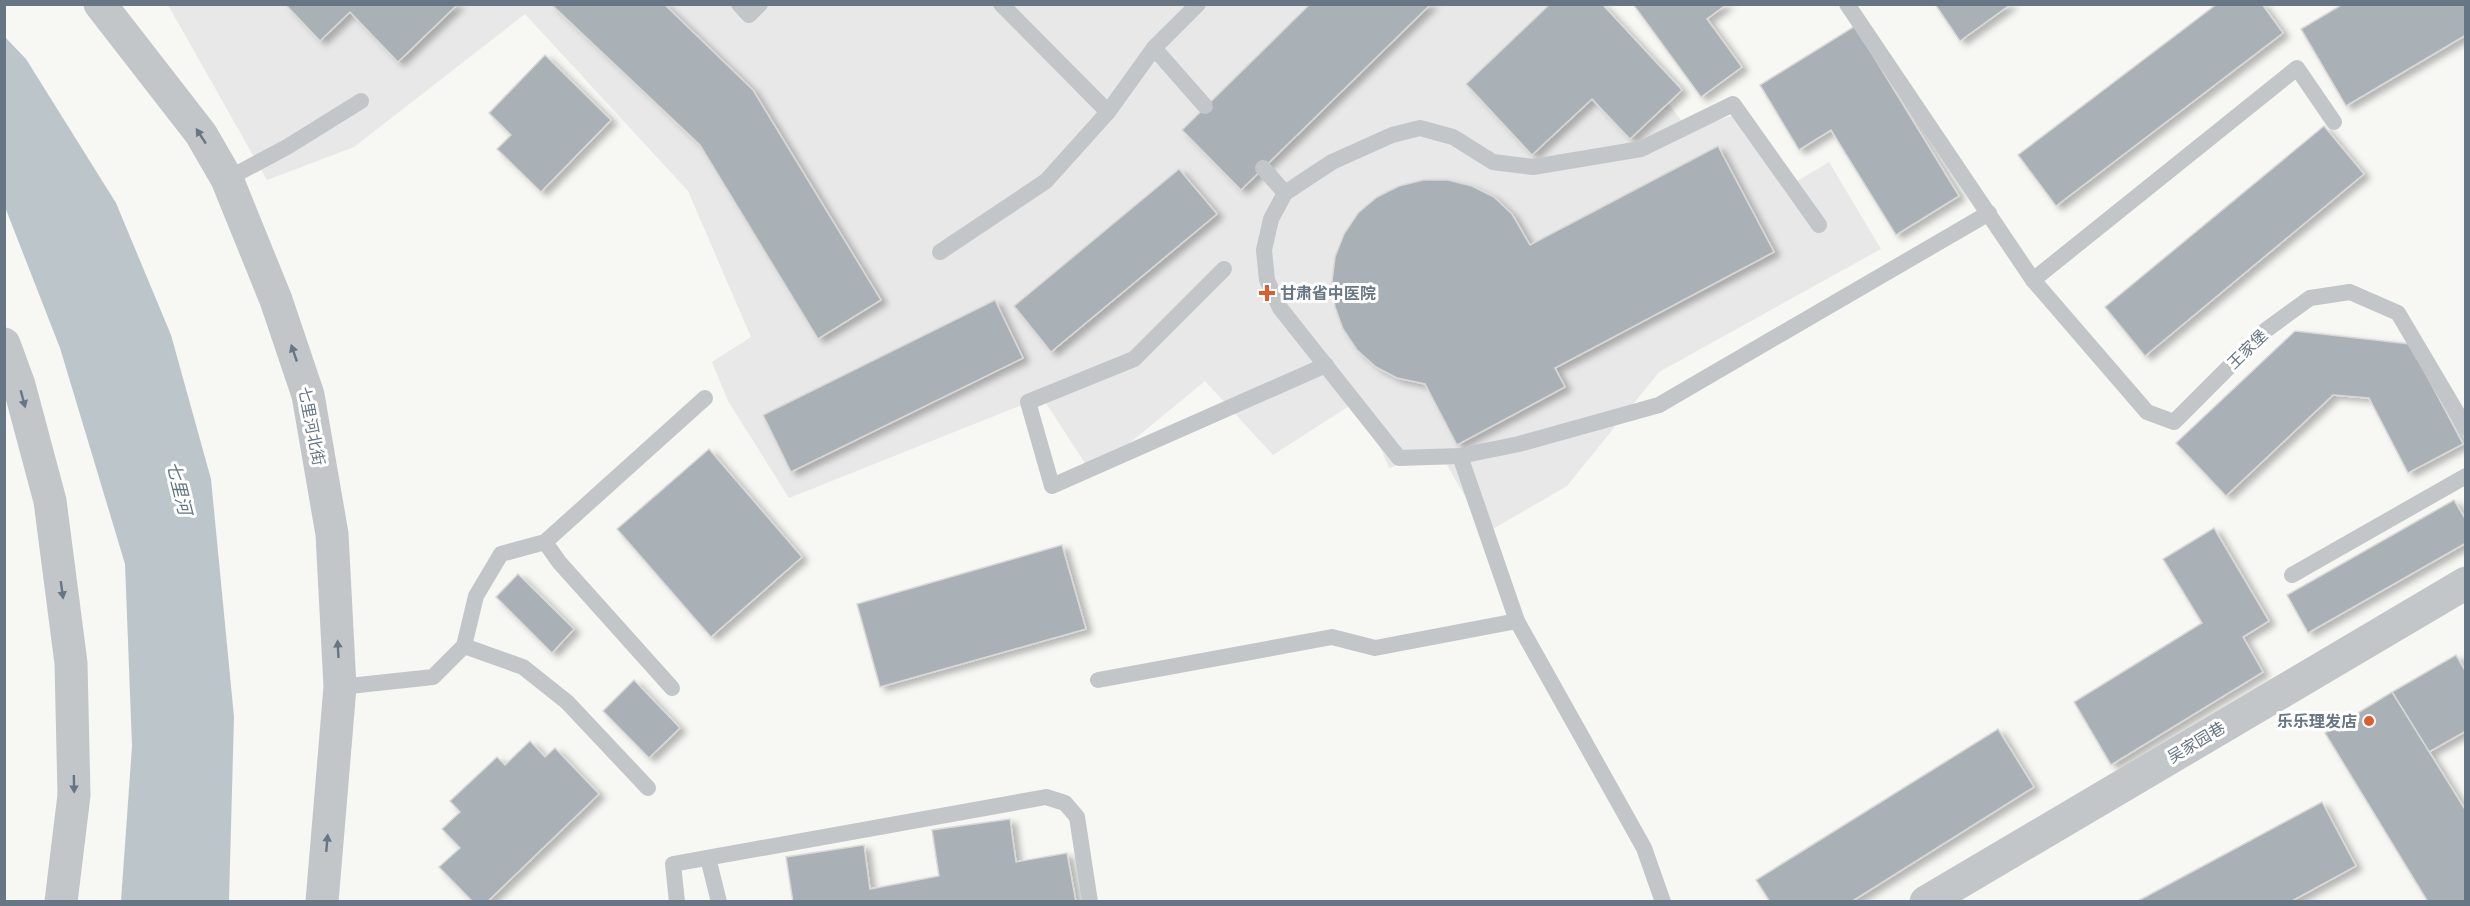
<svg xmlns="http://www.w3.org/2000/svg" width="2470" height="906" viewBox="0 0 2470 906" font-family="'Alegreya Sans','Noto Sans SC',sans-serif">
	<defs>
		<filter id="shadow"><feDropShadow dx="6" dy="4" stdDeviation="3" flood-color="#0004"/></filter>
	</defs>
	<rect width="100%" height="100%" fill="#f7f7f4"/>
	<polygon fill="#e7e8e7" points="168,5 1595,5 1689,131 1744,111 1789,186 1829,162 1881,249 1659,372 1567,486 1486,533 1439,451 1389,468 1360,399 1273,455 1205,381 1092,474 1042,397 789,498 728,401 712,362 751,337 688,191 525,14 354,147 267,180"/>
	<polygon fill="#bcc6ca" points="4,36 26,59 116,203 171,335 211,479 234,717 229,901 121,901 132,746 125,564 60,348 5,207"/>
	<g fill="#a9b1b6" stroke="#d8d8d6" stroke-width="1.5" filter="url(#shadow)">
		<polygon points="285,4 458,4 398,62 350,12 320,41"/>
		<polygon points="551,4 664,4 753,90 881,300 818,339 700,145"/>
		<polygon points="1310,4 1431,4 1241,190 1182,130"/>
		<polygon points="1550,4 1602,4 1682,90 1630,139 1592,99 1532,155 1466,84"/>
		<polygon points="1633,4 1727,4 1707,19 1742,67 1701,97"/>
		<polygon points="1935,4 2011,4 1960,41"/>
		<polygon points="2217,4 2262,4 2283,33 2056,206 2018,155"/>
		<polygon points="2343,4 2466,4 2466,35 2346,106 2301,29"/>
		<polygon points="1855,26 1959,196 1896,235 1831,130 1799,150 1760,85"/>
		<polygon points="545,55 611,120 541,192 497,149 511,135 489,113"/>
		<polygon points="2324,126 2364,174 2145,356 2105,307"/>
		<polygon points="1718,146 1774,252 1555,368 1565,387 1457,445 1425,384 1397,378 1376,367 1357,350 1343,329 1335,307 1332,282 1335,257 1344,234 1358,213 1377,197 1399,186 1423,180 1448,180 1472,186 1494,197 1512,214 1530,245"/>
		<polygon points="1179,169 1217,214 1051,352 1014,306"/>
		<polygon points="995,300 1023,358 791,472 763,415"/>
		<polygon points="2295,331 2410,344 2463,444 2408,473 2369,398 2333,395 2226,496 2176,443"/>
		<polygon points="709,449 802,557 711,637 617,529"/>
		<polygon points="2454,500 2466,520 2466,543 2308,633 2287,595"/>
		<polygon points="2214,528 2269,621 2243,637 2263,672 2111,765 2074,702 2202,623 2163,559"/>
		<polygon points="1062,545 1086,629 880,687 857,604"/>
		<polygon points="518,574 574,629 552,653 496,597"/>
		<polygon points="2456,655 2466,672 2466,731 2429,752 2392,692"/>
		<polygon points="634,680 680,728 649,758 603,711"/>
		<polygon points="2392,692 2466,811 2466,902 2428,902 2325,733"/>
		<polygon points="1998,729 2034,787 1851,902 1770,902 1756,880"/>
		<polygon points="530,741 545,757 555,748 599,794 487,902 473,902 439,867 460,848 442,829 460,812 450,801 497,757 505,765"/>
		<polygon points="2322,802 2356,866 2290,902 2136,902"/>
		<polygon points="1010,819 1016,862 1067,853 1076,902 793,902 786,857 864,845 870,889 939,876 932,830"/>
	</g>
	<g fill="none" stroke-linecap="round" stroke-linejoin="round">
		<g stroke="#c2c6c9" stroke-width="16">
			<polyline points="739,4 749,15 760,4"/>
			<polyline points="1001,4 1108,112"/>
			<polyline points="1847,4 2033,280 2147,412 2174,422 2266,330 2310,298 2350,292 2398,313 2466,428"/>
			<polyline points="1154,48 1205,106"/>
			<polyline points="1263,168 1285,193"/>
			<polyline points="227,179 287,147 361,101"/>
			<polyline points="1819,225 1733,104 1641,149 1533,167 1493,162 1453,137 1420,128 1392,135 1332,162 1285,193 1271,219 1264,250 1267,280 1280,308 1399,458 1460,456 1519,444 1659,405 1989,213"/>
			<polyline points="940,252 1046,181 1108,112 1154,48 1198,4"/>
			<polyline points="1224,269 1134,359 1028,402 1052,486 1326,365"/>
			<polyline points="2033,280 2297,68 2334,122"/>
			<polyline points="1460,456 1517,621"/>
			<polyline points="545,542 559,562 672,688"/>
			<polyline points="2292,575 2466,476"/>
			<polyline points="464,646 523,667 567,702 648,788"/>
			<polyline points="1098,680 1332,637 1375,648 1517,621 1644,848 1663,902"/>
			<polyline points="340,687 433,677 464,646 476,596 501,554 545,542 705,398"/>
			<polyline points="708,858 719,902"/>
			<polyline points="677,902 673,864 1046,797 1065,803 1077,817 1090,902"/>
		</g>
		<polyline stroke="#c2c6c9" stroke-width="33" points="1926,902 2466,583"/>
		<g stroke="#c2c6c9" stroke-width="33">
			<polyline points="100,4 201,134 227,179 276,300 308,395 332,534 340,687 322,902"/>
			<polyline points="4,344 19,385 50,501 71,663 74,795 61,902"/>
		</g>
	</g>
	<defs><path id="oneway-solid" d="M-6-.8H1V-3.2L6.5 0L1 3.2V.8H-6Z" transform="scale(1.5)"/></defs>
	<g fill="#677684">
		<use href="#oneway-solid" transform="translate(201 136) rotate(-123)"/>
		<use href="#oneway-solid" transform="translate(294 353) rotate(-109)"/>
		<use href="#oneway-solid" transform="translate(23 399) rotate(75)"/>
		<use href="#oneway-solid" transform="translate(62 590) rotate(82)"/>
		<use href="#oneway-solid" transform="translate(338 649) rotate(-93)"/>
		<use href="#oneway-solid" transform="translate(74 784) rotate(89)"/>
		<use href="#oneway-solid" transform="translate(327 843) rotate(-85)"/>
	</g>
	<g fill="#df5d2c" stroke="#fff" stroke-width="2">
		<path d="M1264 284h6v6h6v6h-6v6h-6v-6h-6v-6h6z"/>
		<circle cx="2369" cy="721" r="6"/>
	</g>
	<g text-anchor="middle" stroke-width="6" stroke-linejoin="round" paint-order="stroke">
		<g font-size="16" font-weight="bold" fill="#677684" stroke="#fff" text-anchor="start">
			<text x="1280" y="299">甘肃省中医院</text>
			<text x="2357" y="727" text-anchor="end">乐乐理发店</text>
		</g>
		<g font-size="16" fill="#677684" stroke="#fff">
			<text transform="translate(2247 349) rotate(-44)" y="6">王家堡</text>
			<text transform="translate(312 426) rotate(79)" y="6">七里河北街</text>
			<text transform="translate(2196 742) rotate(-31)" y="6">吴家园巷</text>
		</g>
		<g font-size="18" font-style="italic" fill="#637780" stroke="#fff">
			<text transform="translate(179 488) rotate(76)" y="6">七里河</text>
		</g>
	</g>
	<rect width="2470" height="906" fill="none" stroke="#677684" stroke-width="12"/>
</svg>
